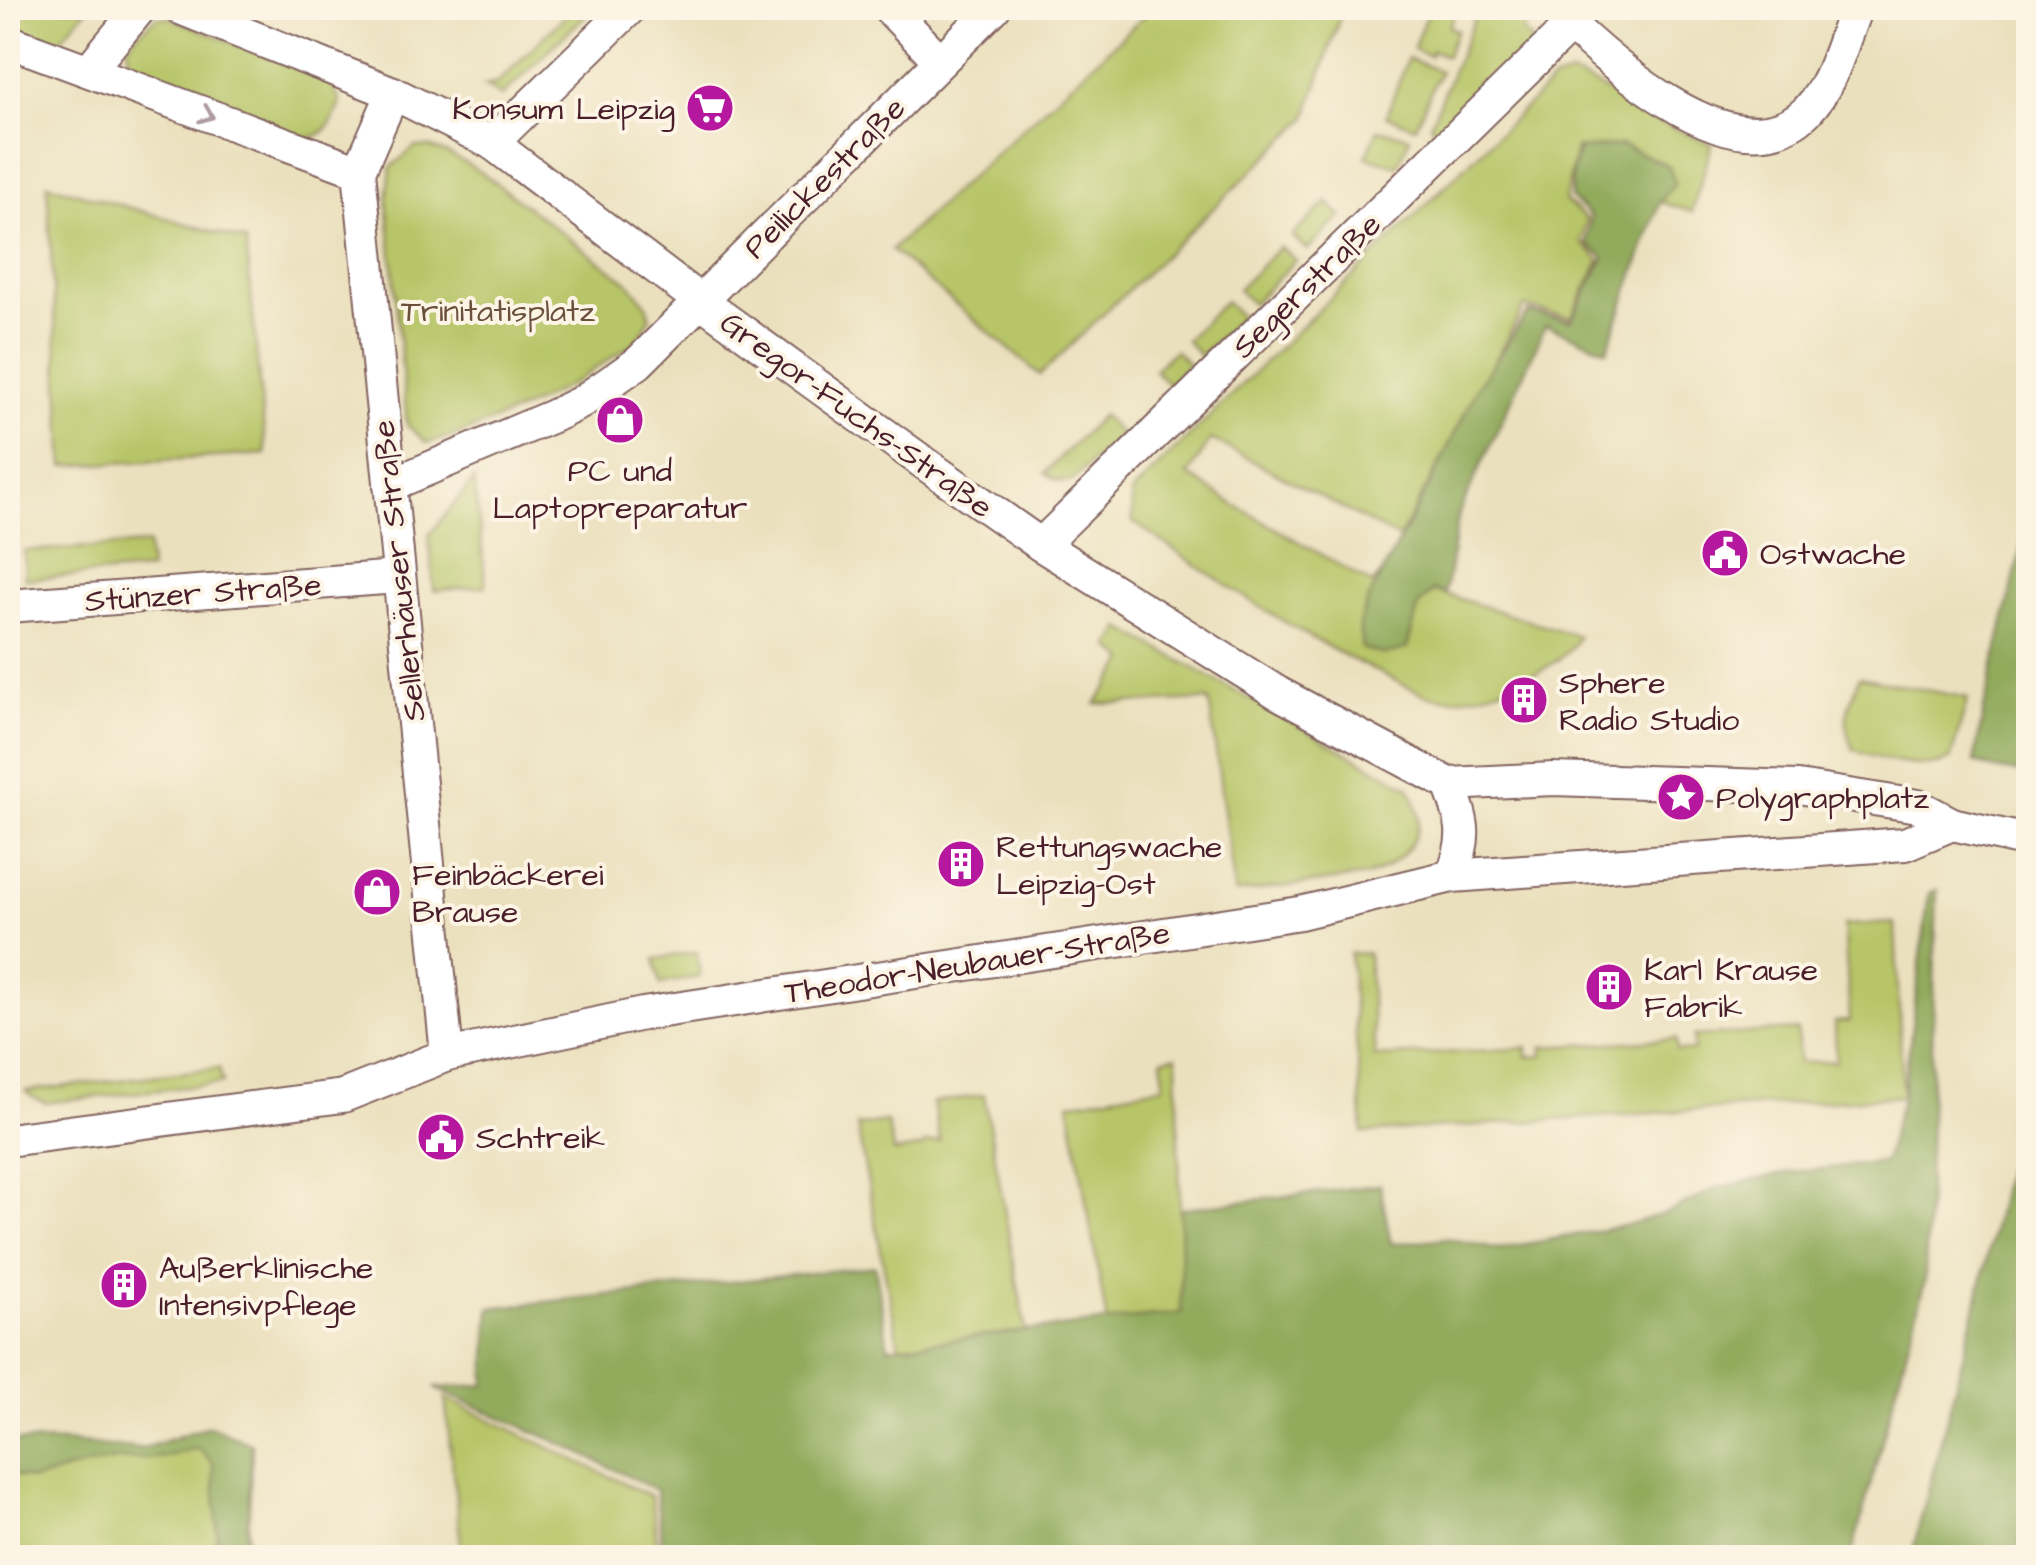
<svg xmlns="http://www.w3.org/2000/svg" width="2036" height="1565" viewBox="0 0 2036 1565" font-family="'Architects Daughter',sans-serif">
	<rect width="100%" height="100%" fill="#fcf5e5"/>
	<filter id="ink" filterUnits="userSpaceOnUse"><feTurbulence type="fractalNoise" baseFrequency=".01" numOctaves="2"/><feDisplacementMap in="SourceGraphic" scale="20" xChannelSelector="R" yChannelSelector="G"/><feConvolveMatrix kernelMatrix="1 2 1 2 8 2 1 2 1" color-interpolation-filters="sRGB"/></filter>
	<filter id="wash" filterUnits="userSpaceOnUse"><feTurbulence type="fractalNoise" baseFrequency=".0048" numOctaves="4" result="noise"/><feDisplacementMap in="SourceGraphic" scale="40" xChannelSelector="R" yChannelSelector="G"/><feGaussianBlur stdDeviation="2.25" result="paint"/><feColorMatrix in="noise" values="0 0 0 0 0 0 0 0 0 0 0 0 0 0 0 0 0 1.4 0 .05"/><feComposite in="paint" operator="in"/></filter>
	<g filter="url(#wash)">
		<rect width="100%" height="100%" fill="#ebe0bd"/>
		<g fill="#b7c567" stroke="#807249" stroke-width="2.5">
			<polygon points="8,8 88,8 56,44 8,27"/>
			<polygon points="573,8 593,8 502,96 485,86 497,83"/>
			<polygon points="1153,8 1343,8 1306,119 1040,375 891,250"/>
			<polygon points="1429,8 1457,8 1449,27 1457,30 1446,56 1432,50 1430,56 1413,49"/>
			<polygon points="1479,8 1521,8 1525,19 1524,34 1532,40 1524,57 1443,137 1430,125"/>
			<path d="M157,17H169L331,82L340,102C332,127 325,136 299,141L132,70L127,48L135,36Z"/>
			<polygon points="1408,58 1440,71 1415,127 1386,116"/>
			<path d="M1571,75C1600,84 1621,102 1647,116C1668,127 1691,135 1712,144L1692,212L1572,174L1579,149L1576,148L1565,201L1587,219L1581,242L1600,260L1571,318L1524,307L1399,538L1211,439L1188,475L1233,504L1372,584L1381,574L1578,636C1572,654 1543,670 1526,678C1501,689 1457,704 1429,696C1411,690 1392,678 1374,670C1288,630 1212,575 1133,522L1131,493L1554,80Z"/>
			<polygon points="1378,129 1410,137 1398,166 1366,157"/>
			<polygon points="415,147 429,147 451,155 481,172 630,284 647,305 650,318 637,341 572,384 518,411 460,434 427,443 407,425 387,198 391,167"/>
			<polygon points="47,184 246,241 266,454 64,466"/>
			<polygon points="1327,202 1342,216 1307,250 1292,236"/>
			<polygon points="1280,247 1296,260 1252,304 1238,289"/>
			<polygon points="1225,301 1241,317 1200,356 1186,340"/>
			<polygon points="1175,350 1189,365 1169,385 1154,370"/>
			<path d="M1102,415L1121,435L1072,481C1060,484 1054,479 1045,473Z"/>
			<polygon points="474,480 486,586 434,591 429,535"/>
			<polygon points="148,544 150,570 25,579 24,551"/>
			<path d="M1121,628L1409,787C1413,796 1419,809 1419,818C1418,847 1391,869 1366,876L1235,893L1209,700L1096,704L1126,660L1110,647Z"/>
			<path d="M1859,677L1968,698L1951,758C1945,762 1943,764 1936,765C1913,767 1873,759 1853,749C1840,721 1849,704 1859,677Z"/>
			<polygon points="1895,923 1903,1096 1363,1133 1350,954 1368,953 1375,1057 1527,1048 1527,1057 1543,1056 1543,1047 1676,1039 1677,1051 1694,1050 1694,1036 1797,1030 1799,1063 1836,1061 1835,1022 1850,1021 1844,925"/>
			<polygon points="697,952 700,977 660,984 655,959"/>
			<polygon points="1177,1056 1182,1313 1107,1322 1069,1103 1164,1086 1162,1059"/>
			<polygon points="219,1068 223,1083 45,1103 32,1097 26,1091"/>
			<polygon points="984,1095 1026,1332 899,1346 857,1126 887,1122 894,1152 924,1147 924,1144 940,1141 933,1103"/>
			<polygon points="445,1398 651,1496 659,1557 444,1557 461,1546"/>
			<polygon points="209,1426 252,1444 247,1557 8,1558 8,1441 65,1442 142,1449"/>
		</g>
		<g fill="#91aa5c" stroke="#6e6444" stroke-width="2.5">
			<polygon points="1622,145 1669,166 1675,183 1660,202 1607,350 1546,325 1459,513 1445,594 1434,590 1419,605 1407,648 1385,655 1362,648 1359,625 1368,599 1432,480 1478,386 1528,312 1571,321 1604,258 1586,243 1591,216 1571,199 1572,174 1579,149"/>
			<path d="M2028,519V773C2008,772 1992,770 1974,762L1985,703Z"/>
			<polygon points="1937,890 1925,1281 1851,1557 664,1557 656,1490 564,1445 434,1388 485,1385 490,1308 875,1266 888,1347 1181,1313 1180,1209 1380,1185 1391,1244 1446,1238 1499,1249 1624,1226 1666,1213 1719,1187 1792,1172 1884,1162 1903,1096 1929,893"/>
			<polygon points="2028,1065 2028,1514 2017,1557 1911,1557 1979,1294"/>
			<polygon points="209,1426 252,1444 246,1557 205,1557 218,1537 213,1463 198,1448 164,1457 114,1460 67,1470 33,1480 8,1473 8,1441 65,1442 142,1449"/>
		</g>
	</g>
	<g filter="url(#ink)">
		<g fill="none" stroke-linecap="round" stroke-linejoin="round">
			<g stroke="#82635e" stroke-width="36">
				<g id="minor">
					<path d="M180,8L393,93L492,143L699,300L927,465L1041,545L1278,693L1449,784C1464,823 1468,836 1452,876"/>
					<polyline points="889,8 940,61"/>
					<path d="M1553,8C1603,57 1736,181 1807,111C1833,84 1842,41 1856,8"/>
					<polyline points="8,41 359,171"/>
					<polyline points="89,70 140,8"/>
					<polyline points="393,93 359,171 447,1055"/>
					<polyline points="492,143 630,8"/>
					<polyline points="390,485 553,416 580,403 638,363 994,8"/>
					<polyline points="1041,545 1571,25"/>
					<polyline points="8,606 398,577"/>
					<polyline points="1449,784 1553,779 1798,787 1918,806 1952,824 2028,841"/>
					<polyline points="8,1140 343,1096 447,1055 643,1014 1300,913 1452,876 1905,844 1952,824"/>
				</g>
			</g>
			<use href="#minor" stroke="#fff" stroke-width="32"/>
		</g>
		<defs><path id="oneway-chevron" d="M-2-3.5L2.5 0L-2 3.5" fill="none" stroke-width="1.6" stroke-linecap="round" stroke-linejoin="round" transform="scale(2.5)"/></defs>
		<use stroke="#ae9aa0" href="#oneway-chevron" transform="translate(207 115) rotate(21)"/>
	</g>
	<defs>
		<g id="supermarket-disc" transform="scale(2.5)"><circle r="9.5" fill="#b5179e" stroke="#fcf5e5"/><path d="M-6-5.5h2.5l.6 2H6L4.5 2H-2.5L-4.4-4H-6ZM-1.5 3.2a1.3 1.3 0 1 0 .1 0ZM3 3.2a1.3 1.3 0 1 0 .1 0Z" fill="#fff"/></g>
		<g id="shop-disc" transform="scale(2.5)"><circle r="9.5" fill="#b5179e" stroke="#fcf5e5"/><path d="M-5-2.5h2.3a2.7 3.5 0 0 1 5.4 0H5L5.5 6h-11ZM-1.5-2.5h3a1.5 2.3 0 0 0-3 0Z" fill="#fff"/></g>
		<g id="civic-disc" transform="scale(2.5)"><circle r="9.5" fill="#b5179e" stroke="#fcf5e5"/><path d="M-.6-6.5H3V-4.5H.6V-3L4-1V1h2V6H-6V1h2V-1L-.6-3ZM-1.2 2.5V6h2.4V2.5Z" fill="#fff"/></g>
		<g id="building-disc" transform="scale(2.5)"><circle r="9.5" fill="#b5179e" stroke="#fcf5e5"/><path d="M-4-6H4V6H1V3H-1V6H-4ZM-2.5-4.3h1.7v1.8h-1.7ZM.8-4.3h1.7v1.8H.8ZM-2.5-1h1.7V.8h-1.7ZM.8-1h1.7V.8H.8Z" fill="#fff"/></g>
		<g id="sight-disc" transform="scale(2.5)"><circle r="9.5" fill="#b5179e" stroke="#fcf5e5"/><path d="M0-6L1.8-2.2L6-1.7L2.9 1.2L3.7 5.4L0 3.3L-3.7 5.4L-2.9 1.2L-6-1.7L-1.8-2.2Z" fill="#fff"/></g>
	</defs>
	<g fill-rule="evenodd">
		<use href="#supermarket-disc" x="710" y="108"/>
		<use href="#shop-disc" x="620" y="420"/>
		<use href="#civic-disc" x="1725" y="553"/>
		<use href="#building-disc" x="1524" y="700"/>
		<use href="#sight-disc" x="1681" y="797"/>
		<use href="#building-disc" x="961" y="864"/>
		<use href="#shop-disc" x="377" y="892"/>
		<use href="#building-disc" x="1609" y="987"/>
		<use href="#civic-disc" x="441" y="1137"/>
		<use href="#building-disc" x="124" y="1285"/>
	</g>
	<g text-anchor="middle" stroke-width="8" stroke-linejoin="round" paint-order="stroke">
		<g font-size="32" fill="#4a1f2b" stroke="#fcf5e5" text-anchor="start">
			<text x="675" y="119" text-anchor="end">Konsum Leipzig</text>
			<text x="620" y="481" text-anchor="middle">PC und<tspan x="620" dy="37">Laptopreparatur</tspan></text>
			<text x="1760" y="564">Ostwache</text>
			<text x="1559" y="693">Sphere<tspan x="1559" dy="37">Radio Studio</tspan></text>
			<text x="1716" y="808">Polygraphplatz</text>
			<text x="996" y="857">Rettungswache<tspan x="996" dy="37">Leipzig-Ost</tspan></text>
			<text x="412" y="885">Feinbäckerei<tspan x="412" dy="37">Brause</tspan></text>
			<text x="1644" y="980">Karl Krause<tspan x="1644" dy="37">Fabrik</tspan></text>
			<text x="476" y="1148">Schtreik</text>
			<text x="159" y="1278">Außerklinische<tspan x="159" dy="37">Intensivpflege</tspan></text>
		</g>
		<g font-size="32" fill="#4a1f2b" stroke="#fcf5e5">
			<text transform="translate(824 177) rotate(-45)" y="11">Peilickestraße</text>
			<text transform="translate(1306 285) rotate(-44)" y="11">Segerstraße</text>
			<text transform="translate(857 414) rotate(36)" y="11">Gregor-Fuchs-Straße</text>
			<text transform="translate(398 571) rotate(-96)" y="11">Sellerhäuser Straße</text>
			<text transform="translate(203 592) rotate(-4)" y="11">Stünzer Straße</text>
			<text transform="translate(977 962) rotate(-9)" y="11">Theodor-Neubauer-Straße</text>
		</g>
		<g font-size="32" fill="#6b513d" stroke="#fcf5e5">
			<text x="498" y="321">Trinitatisplatz</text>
		</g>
	</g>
	<rect width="2036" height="1565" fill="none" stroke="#fcf5e5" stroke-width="40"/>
</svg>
